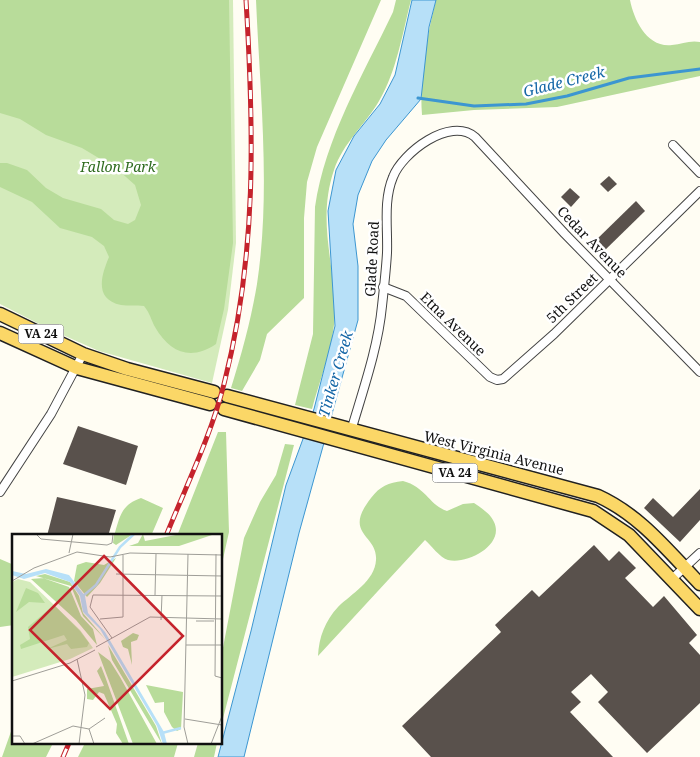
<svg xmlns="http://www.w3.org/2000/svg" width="700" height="757" viewBox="0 0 700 757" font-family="'Noto Serif',serif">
	<rect width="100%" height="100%" fill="#fffdf3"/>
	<polygon fill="#d4ebbb" points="0,0 233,0 236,243 228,310 212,383 99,351 47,328 0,304"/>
	<g fill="#b8dc9a">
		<path d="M0,0H229L233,243L224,309L216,344C191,361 170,353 155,327C151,320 150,313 144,306C136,305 128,306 121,305C94,299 101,276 109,257L104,246L92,237L60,228L32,202L0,187V163H7L27,170L46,188L63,198L101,209L114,220L128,224L135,220L141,205L135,185L117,169L82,148L46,135L20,119L0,113Z"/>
		<path d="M256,0H381L317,147L307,182L304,218V298L267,334L260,360L242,391L231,388C242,353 251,320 257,284C271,191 260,94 256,0Z"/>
		<path d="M396,0H411C402,35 397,70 379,101C365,125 343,143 334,170C315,226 339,272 334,325C331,353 319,382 312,409L295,405L313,334L315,207C325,138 363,75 393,12Z"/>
		<path d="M436,0H630C634,20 647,48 672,45C682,44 690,40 700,42V76L557,107L474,110L422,115C419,78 427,36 436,0Z"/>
		<polygon points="218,432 226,432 229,532 221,568 221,536 177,536"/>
		<polygon points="285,444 294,445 221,726 221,658 244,538 260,502 276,475"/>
		<path d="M403,481C426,487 429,505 447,511L463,504L474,503C481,508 490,513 494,522C505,545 467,565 448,560C440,558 431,545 425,540L318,656C319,637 325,621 338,607C351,594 375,581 376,560C378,534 342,535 371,498C380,486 388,483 403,481Z"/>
		<path d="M141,498L163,508L151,536H114C120,516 121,505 141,498Z"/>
		<polygon points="0,559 14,565 14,625 0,627"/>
		<polygon points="14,723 14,743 53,743 46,757 2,757"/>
		<polygon points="85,743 178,743 174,757 78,757"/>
		<polygon points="198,743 217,743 214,757 194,757"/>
	</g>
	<polygon fill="#b7e0f8" stroke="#3c96d1" points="412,0 436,0 429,27 421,99 386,140 372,161 358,195 353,224 358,266 358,320 299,533 244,757 218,757 251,631 286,485 314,409 335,326 328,211 336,170 354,136 380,104 395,75"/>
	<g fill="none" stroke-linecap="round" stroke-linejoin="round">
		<polyline stroke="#3c96d1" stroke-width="3" points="418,98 474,106 526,104 567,96 629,78 700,69"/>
	</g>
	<g fill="#59514c">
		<polygon points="609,176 617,184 608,192 600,184"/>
		<polygon points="570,188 580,197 571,207 561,197"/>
		<polygon points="636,201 645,211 602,253 593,243"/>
		<polygon points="78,426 138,446 126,485 63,464"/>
		<polygon points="700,489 700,520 680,542 644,508 653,498 673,517"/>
		<polygon points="57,497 116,510 108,536 47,536"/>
		<polygon points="594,545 609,561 619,551 636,568 625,578 653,607 664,596 697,635 689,643 700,655 700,703 647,753 598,702 608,692 591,674 571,692 581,702 570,712 613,757 431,757 402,726 501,632 495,625 532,590 539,597"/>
	</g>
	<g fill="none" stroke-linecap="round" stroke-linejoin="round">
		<g stroke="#434343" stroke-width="10">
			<g id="street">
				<polyline points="673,145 700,173"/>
				<polyline points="383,287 406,296 490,377 497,380 503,379 554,334 700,191"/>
				<path d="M351,431C363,390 378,348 382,306C384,288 386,270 387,253C388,228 383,201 393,177C402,153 450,116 475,137L565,234L700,372"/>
				<polyline points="0,492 51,414 83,354"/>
				<polyline points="672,579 700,553"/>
			</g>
		</g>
		<g stroke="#212121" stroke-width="15">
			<g id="primary">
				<polyline points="0,314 83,354 127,369 214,392"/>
				<polyline points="0,333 77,368 210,404"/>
				<path d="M227,396L598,496C640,515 668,551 700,584"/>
				<polyline points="224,409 593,511 629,535 700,609"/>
			</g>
		</g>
		<use href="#street" stroke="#fff" stroke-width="8"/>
		<use href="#primary" stroke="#fbd767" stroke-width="12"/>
		<g stroke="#c5232c" stroke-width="5">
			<g id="rail">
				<path d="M166,536C186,486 211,436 224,384C257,255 254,132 246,0"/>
				<polyline points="63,757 69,743"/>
			</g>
		</g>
		<use href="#rail" stroke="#fff" stroke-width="3" stroke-dasharray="9" stroke-linecap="butt"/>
	</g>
	<g text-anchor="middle" stroke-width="5" stroke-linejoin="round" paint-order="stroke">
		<g fill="#fff" stroke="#585858" stroke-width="1">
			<rect x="18.5" y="324.5" width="45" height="19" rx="4"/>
			<rect x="432.5" y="463.5" width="45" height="19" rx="4"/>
		</g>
		<g font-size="12" font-weight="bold" fill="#101010">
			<text x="41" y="338">VA 24</text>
			<text x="455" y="477">VA 24</text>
		</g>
		<g font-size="14" font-style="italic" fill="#2e6b1e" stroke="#fff">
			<text x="118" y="172">Fallon Park</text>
		</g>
		<g font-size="14" fill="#101010" stroke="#fff">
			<text transform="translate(592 242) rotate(46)" y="5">Cedar Avenue</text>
			<text transform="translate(372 259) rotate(-87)" y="5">Glade Road</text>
			<text transform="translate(572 298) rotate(-44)" y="5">5th Street</text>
			<text transform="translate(453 324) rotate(44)" y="5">Etna Avenue</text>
			<text transform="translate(494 453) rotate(14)" y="5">West Virginia Avenue</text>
		</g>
		<g font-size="15" font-style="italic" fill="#1567a7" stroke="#fff">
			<text transform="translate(564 82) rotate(-14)" y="5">Glade Creek</text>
			<text transform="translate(336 374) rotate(-74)" y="5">Tinker Creek</text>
		</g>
	</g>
	<g transform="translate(12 534)">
		<rect width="210" height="210" fill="#fffdf3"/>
		<path d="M6,45L18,48L68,96L81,114L58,125L0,143V48Z" fill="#d4ebbb"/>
		<path d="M102,0L111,1L121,0L104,11L101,9ZM131,0L133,7L169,0H203L167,12H117L126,9ZM104,24L88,49L75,63L62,47L65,31L74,28L92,31ZM33,40L58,48L67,62L71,79L94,106L71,82L59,52L24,42ZM31,44L57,53L69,82L81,95L85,111L64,86L19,45ZM14,54L26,59L33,69L17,68L4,78ZM42,71L68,97L77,109L75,113L59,115L55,110L35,115L55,106L52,101L9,115L8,111L18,105L16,93ZM121,99L127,101L125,106L119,108L120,131L116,115L111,113L109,107ZM96,111L144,192L150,210L100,126ZM86,118L98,127L108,143L145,210H121ZM89,132L94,145L117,210H111L104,199L105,190L92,160L87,158L81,166L75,165V155L92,152L85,137ZM134,151L171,158L169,195L165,197L160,193L152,178V168L143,169Z" fill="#b8dc9a"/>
		<path d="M34,35L57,41L73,62L76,79L93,98L152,198L155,210H151L145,192L88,95L71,78L68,62L58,48L33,39L12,45L0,41V37L14,40Z" fill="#b7e0f8"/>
		<path fill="none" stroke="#b7e0f8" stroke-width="2.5" d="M71,62L84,51L108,13L122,0M150,199L169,194"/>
		<path fill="none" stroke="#9f9e98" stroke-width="1" d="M24,0L29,5L95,11L100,9L101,0M57,19L61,0M204,20L203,142L210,144M104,40L210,42M0,47L22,34L65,18L98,23L118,19L210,21M143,61L144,20M88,85L111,83V21M149,86L150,61M184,87H202M100,104L78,73L81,61L210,62M174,111H210M84,113L138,83L210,85M65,125L73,161L67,210M0,147L58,129L83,116M173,185L210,191M77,195L93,184M0,202H8L13,210M20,210L61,192L77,195L82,210M176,210L172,193L176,20M199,210L210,182"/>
		<path fill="#c5232c" fill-opacity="0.15" stroke="#c5232c" stroke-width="2.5" d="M92,22L171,102L98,175L18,96Z"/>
		<rect width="210" height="210" fill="none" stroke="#101010" stroke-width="2.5"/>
	</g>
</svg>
